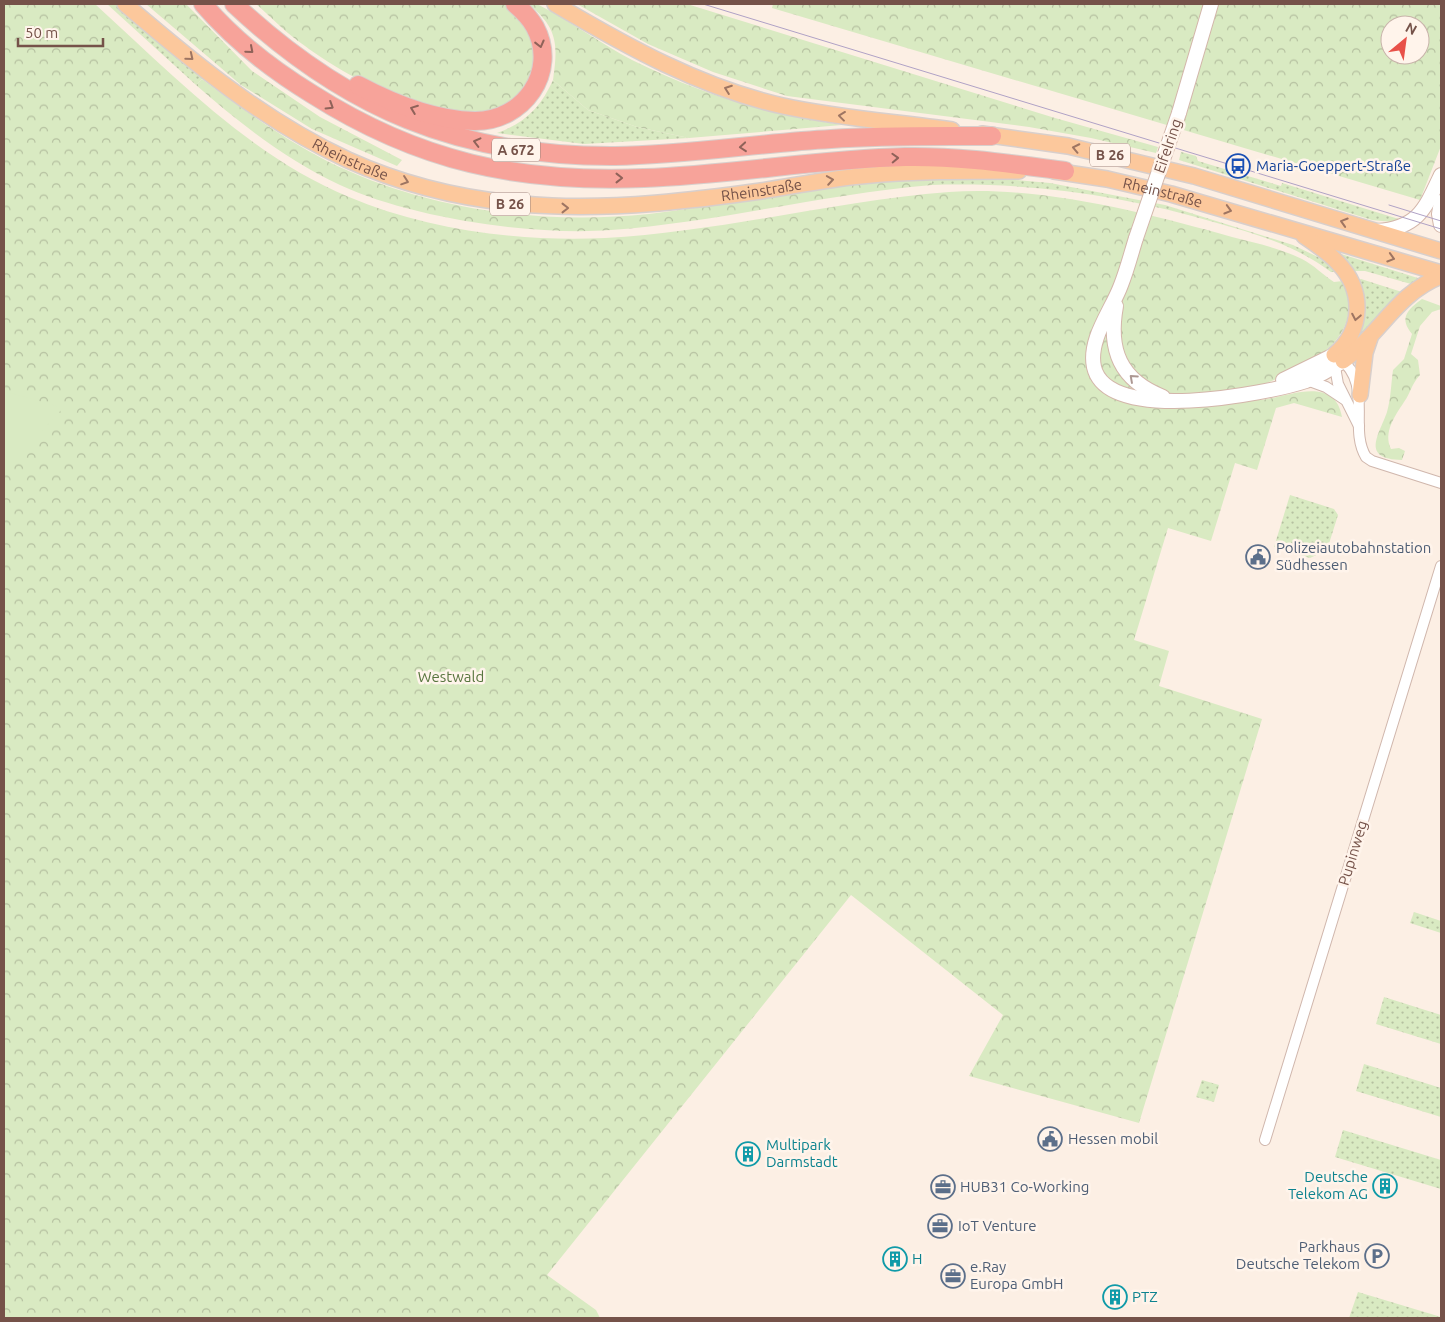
<svg xmlns="http://www.w3.org/2000/svg" width="1445" height="1322" viewBox="0 0 1445 1322" font-family="Ubuntu,sans-serif">
	<defs>
		<pattern id="green-dots" width="8" height="8" patternUnits="userSpaceOnUse" patternTransform="scale(1.25)"><rect width="8" height="8" fill="#d9eac2"/><path d="M2 2h.1M6 6h.1" fill="none" stroke="#b5c0a0" stroke-width="1.8" stroke-linecap="round"/></pattern>
		<pattern id="forest-crowns" width="20" height="18" patternUnits="userSpaceOnUse" patternTransform="scale(1.25)"><rect width="20" height="18" fill="#d9eac2"/><path d="M2 6a3 3 0 1 1 6 0M12 15a3 3 0 1 1 6 0" fill="none" stroke="#b5c0a0"/></pattern>
	</defs>
	<rect width="100%" height="100%" fill="#fcefe4"/>
	<g fill="url(#green-dots)">
		<polygon points="107,4 115,4 203,78 196,85"/>
		<path d="M553,80L588,110L637,127L689,138L584,144L497,133C525,123 541,107 553,80Z"/>
		<polygon points="1181,152 1196,156 1198,161 1281,186 1282,183 1402,220 1392,222 1372,220 1179,160"/>
		<path d="M980,177L1050,183L1165,205L1293,245L1318,257L1337,272H1331C1296,246 1257,234 1217,223C1123,195 1029,182 932,185L931,178Z"/>
		<polygon points="1338,253 1421,279 1411,284 1365,271 1352,271"/>
		<path d="M1361,279L1402,292L1356,342C1366,321 1367,302 1358,280Z"/>
		<polygon points="1290,495 1334,509 1338,515 1327,550 1310,558 1274,547"/>
		<polygon points="1414,912 1441,921 1441,933 1410,923"/>
		<polygon points="1384,997 1441,1015 1441,1044 1376,1024"/>
		<polygon points="1364,1064 1441,1088 1441,1117 1356,1091"/>
		<polygon points="1202,1080 1219,1085 1214,1102 1196,1097"/>
		<polygon points="1343,1130 1441,1160 1441,1189 1335,1157"/>
		<polygon points="1358,1292 1441,1317 1441,1318 1349,1318"/>
	</g>
	<g fill="url(#forest-crowns)" fill-rule="evenodd">
		<path d="M4,4H95C173,75 250,156 349,197C427,230 520,242 605,238C720,232 834,201 949,192C1037,185 1148,213 1232,237C1255,243 1280,248 1302,259C1314,265 1323,275 1334,282L1343,281C1367,340 1309,364 1265,384L1261,400C1287,397 1335,374 1342,417L1294,403L1276,408L1257,470L1235,463L1211,541L1168,528L1134,640L1169,651L1159,686L1262,719L1139,1123L969,1076L1003,1015L851,895L547,1275L596,1310L600,1318H4Z"/>
		<polygon points="146,4 186,4 252,71 320,117 402,160 397,166 312,129 241,85"/>
		<path d="M256,4H504C511,11 523,19 528,28C535,43 537,57 533,72C523,114 470,119 434,110C389,97 343,74 305,46C287,34 272,18 256,4Z"/>
		<path d="M529,4H537C570,21 600,43 632,60C702,95 765,113 842,125L689,138L637,127L588,110L553,80C558,44 558,29 529,4Z"/>
		<polygon points="577,4 687,4 1055,118 1158,147 1156,153 1091,138 1029,127 787,96 713,72 648,44"/>
		<path d="M773,4H1441V146L1420,200L772,8ZM1390,25H1420V55H1390Z"/>
		<path d="M202,79C242,109 282,138 327,161C426,210 540,225 649,214C722,206 793,189 866,182C887,180 909,179 931,178L932,185C824,194 719,222 611,230C532,236 411,218 340,185C287,160 239,123 196,85Z"/>
		<path d="M1422,299L1441,306V309L1432,312L1420,326L1411,354L1418,360L1420,375C1411,385 1411,392 1404,402C1395,416 1383,432 1391,449L1399,448L1405,451L1402,460C1360,459 1379,435 1387,412C1391,398 1391,384 1393,370L1404,359L1412,334C1399,318 1407,310 1422,299Z"/>
	</g>
	<polygon fill="#d9eac2" points="4,391 63,408 4,473"/>
	<g fill="none" stroke-linecap="round" stroke-linejoin="round">
		<g stroke="#d0b7ad" stroke-width="12">
			<g id="street">
				<path d="M1339,358C1374,383 1348,428 1366,457L1372,461L1441,483"/>
				<polyline points="1334,361 1338,384 1359,426"/>
				<polyline points="1307,380 1326,387 1344,399"/>
				<polyline points="1265,1140 1441,566"/>
			</g>
		</g>
		<g stroke="#d3b6aa" stroke-width="16">
			<g id="secondary">
				<polyline points="1179,113 1211,4"/>
				<polyline points="1441,202 1439,214 1441,225"/>
				<path d="M1377,231C1418,228 1425,209 1441,175"/>
				<path d="M1136,238C1131,254 1127,270 1121,285C1112,310 1088,339 1094,367C1107,425 1266,394 1306,381C1319,376 1331,369 1343,361"/>
				<path d="M1116,306C1108,350 1120,380 1163,397"/>
				<polyline points="1283,380 1334,355"/>
			</g>
		</g>
		<g stroke="#d8cfcc" stroke-width="18">
			<g id="primary">
				<path id="s1" d="M125,4C194,63 265,122 348,160C483,221 619,211 761,191C794,186 828,179 861,176C913,171 966,171 1019,171"/>
				<path d="M555,4C626,46 701,88 783,106C838,118 895,122 952,130"/>
				<polyline points="982,134 1068,146 1194,176 1441,251"/>
				<path id="s2" d="M1054,171L1107,179L1171,194L1441,273"/>
				<path d="M1304,236C1316,244 1328,252 1338,263C1364,290 1364,330 1334,355"/>
				<path d="M1343,361C1381,333 1396,294 1441,276"/>
				<polyline points="1360,395 1365,353 1370,338"/>
			</g>
		</g>
		<g stroke="#d8cfcc" stroke-width="20">
			<g id="highway">
				<path d="M203,4C234,40 271,69 312,94C419,162 518,183 644,178C731,175 817,159 905,157C959,156 1011,164 1065,171"/>
				<path d="M234,4C346,109 460,157 615,156C687,155 759,143 831,139C885,135 939,136 992,136"/>
				<path d="M358,85C392,103 434,120 474,121C523,122 559,72 535,27C530,18 522,10 515,4"/>
			</g>
		</g>
		<use href="#street" stroke="#fff" stroke-width="10"/>
		<use href="#secondary" stroke="#fff" stroke-width="14"/>
		<use href="#primary" stroke="#fcc89c" stroke-width="15"/>
		<use href="#highway" stroke="#f7a39a" stroke-width="18"/>
		<g stroke="#b0a2c6" stroke-width="1">
			<polyline points="703,4 1441,229"/>
			<polyline points="1389,205 1441,221"/>
		</g>
		<g stroke="#d3b6aa" stroke-width="16" stroke-linecap="butt">
			<polyline id="secondary-bridge" points="1136,238 1179,113"/>
		</g>
		<use href="#secondary-bridge" stroke="#fff" stroke-width="14"/>
	</g>
	<defs><path id="oneway-chevron" d="M-2-3.5L2.5 0L-2 3.5" fill="none" stroke-width="1.6" stroke-linecap="round" stroke-linejoin="round" transform="scale(1.25)"/></defs>
	<g stroke="#8f6259">
		<use href="#oneway-chevron" transform="translate(540 44) rotate(76)"/>
		<use href="#oneway-chevron" transform="translate(250 50) rotate(41)"/>
		<use href="#oneway-chevron" transform="translate(330 106) rotate(32)"/>
		<use href="#oneway-chevron" transform="translate(414 109) rotate(-159)"/>
		<use href="#oneway-chevron" transform="translate(477 142) rotate(-166)"/>
		<use href="#oneway-chevron" transform="translate(743 147) rotate(175)"/>
		<use href="#oneway-chevron" transform="translate(895 158) rotate(-2)"/>
		<use href="#oneway-chevron" transform="translate(619 178)"/>
	</g>
	<g stroke="#9e7562">
		<use href="#oneway-chevron" transform="translate(190 57) rotate(39)"/>
		<use href="#oneway-chevron" transform="translate(728 89) rotate(-160)"/>
		<use href="#oneway-chevron" transform="translate(842 116) rotate(-173)"/>
		<use href="#oneway-chevron" transform="translate(1076 148) rotate(-168)"/>
		<use href="#oneway-chevron" transform="translate(830 180) rotate(-9)"/>
		<use href="#oneway-chevron" transform="translate(405 181) rotate(19)"/>
		<use href="#oneway-chevron" transform="translate(565 208)"/>
		<use href="#oneway-chevron" transform="translate(1228 210) rotate(16)"/>
		<use href="#oneway-chevron" transform="translate(1344 222) rotate(-163)"/>
		<use href="#oneway-chevron" transform="translate(1391 258) rotate(17)"/>
		<use href="#oneway-chevron" transform="translate(1356 317) rotate(101)"/>
	</g>
	<use stroke="#ac9792" href="#oneway-chevron" transform="translate(1133 378) rotate(-138)"/>
	<defs>
		<g id="bus-ring" transform="scale(1.25)"><circle r="9.5" fill="#fff4eb" stroke="#1a4fb4" stroke-width="1.5"/><path d="M-5-6H5V4H4V6H2V4H-2V6H-4V4H-5ZM-3.5-4V0h7V-4ZM-3.5 1.2v1.5H-2V1.2ZM2 1.2v1.5H3.5V1.2Z" fill="#1a4fb4"/></g>
		<g id="civic-ring" transform="scale(1.25)"><circle r="9.5" fill="#fff4eb" stroke="#5c6f8a" stroke-width="1.5"/><path d="M-.6-6.5H3V-4.5H.6V-3L4-1V1h2V6H-6V1h2V-1L-.6-3ZM-1.2 2.5V6h2.4V2.5Z" fill="#5c6f8a"/></g>
		<g id="building-ring" transform="scale(1.25)"><circle r="9.5" fill="#fff4eb" stroke="#0f9aa8" stroke-width="1.5"/><path d="M-4-6H4V6H1V3H-1V6H-4ZM-2.5-4.3h1.7v1.8h-1.7ZM.8-4.3h1.7v1.8H.8ZM-2.5-1h1.7V.8h-1.7ZM.8-1h1.7V.8H.8Z" fill="#0f9aa8"/></g>
		<g id="office-ring" transform="scale(1.25)"><circle r="9.5" fill="#fff4eb" stroke="#5c6f8a" stroke-width="1.5"/><path d="M-6-3h4V-5.5h4V-3h4V5H-6ZM-1-4.5V-3h2v-1.5ZM-6 0V1H6V0Z" fill="#5c6f8a"/></g>
		<g id="parking-ring" transform="scale(1.25)"><circle r="9.5" fill="#fff4eb" stroke="#5c6f8a" stroke-width="1.5"/><path d="M-3.5-5.5H1a3.5 3.5 0 0 1 0 7H-1V5.5H-3.5ZM-1-3.4V-.6H.8a1.4 1.4 0 0 0 0-2.8Z" fill="#5c6f8a"/></g>
	</defs>
	<g fill-rule="evenodd">
		<use href="#bus-ring" x="1238" y="166"/>
		<use href="#civic-ring" x="1258" y="557"/>
		<use href="#civic-ring" x="1050" y="1139"/>
		<use href="#building-ring" x="748" y="1154"/>
		<use href="#building-ring" x="1385" y="1186"/>
		<use href="#office-ring" x="943" y="1187"/>
		<use href="#office-ring" x="940" y="1226"/>
		<use href="#parking-ring" x="1377" y="1256"/>
		<use href="#building-ring" x="895" y="1259"/>
		<use href="#office-ring" x="953" y="1276"/>
		<use href="#building-ring" x="1115" y="1297"/>
	</g>
	<g text-anchor="middle" stroke-width="5" stroke-linejoin="round" paint-order="stroke">
		<g fill="#fff4eb" stroke="#9e837a" stroke-width="1">
			<rect x="492" y="138.5" width="48" height="23" rx="4"/>
			<rect x="1090" y="143.5" width="40" height="23" rx="4"/>
			<rect x="490" y="192.5" width="40" height="23" rx="4"/>
		</g>
		<g font-size="14" font-weight="bold" fill="#755249">
			<text x="516" y="155">A 672</text>
			<text x="1110" y="160">B 26</text>
			<text x="510" y="209">B 26</text>
		</g>
		<g font-size="15" fill="#755249" stroke="#fff4eb">
			<text transform="translate(1168 146) rotate(-71)" y="5">Eifelring</text>
			<text dy="5" stroke="none"><textPath href="#s1" startOffset="275">Rheinstraße</textPath></text>
			<text dy="5" stroke="none"><textPath href="#s1" startOffset="694">Rheinstraße</textPath></text>
			<text dy="5" stroke="none"><textPath href="#s2" startOffset="111">Rheinstraße</textPath></text>
			<text transform="translate(1353 853) rotate(-73)" y="5">Pupinweg</text>
		</g>
		<g font-size="15" fill="#164399" stroke="#fff4eb" text-anchor="start">
			<text x="1256" y="171">Maria-Goeppert-Straße</text>
		</g>
		<g font-size="15" fill="#4e5e75" stroke="#fff4eb" text-anchor="start">
			<text x="1276" y="553">Polizeiautobahnstation<tspan x="1276" dy="17">Südhessen</tspan></text>
			<text x="1068" y="1144">Hessen mobil</text>
			<text x="960" y="1192">HUB31 Co-Working</text>
			<text x="958" y="1231">IoT Venture</text>
			<text x="1360" y="1252" text-anchor="end">Parkhaus<tspan x="1360" dy="17">Deutsche Telekom</tspan></text>
			<text x="970" y="1272">e.Ray<tspan x="970" dy="17">Europa GmbH</tspan></text>
		</g>
		<g font-size="15" fill="#58753e" stroke="#fff4eb">
			<text x="451" y="682">Westwald</text>
		</g>
		<g font-size="15" fill="#0d838f" stroke="#fff4eb" text-anchor="start">
			<text x="766" y="1150">Multipark<tspan x="766" dy="17">Darmstadt</tspan></text>
			<text x="1368" y="1182" text-anchor="end">Deutsche<tspan x="1368" dy="17">Telekom AG</tspan></text>
			<text x="912" y="1264">H</text>
			<text x="1132" y="1302">PTZ</text>
		</g>
	</g>
	<rect width="1445" height="1322" fill="none" stroke="#755249" stroke-width="10"/>
	<g transform="translate(1405 40) rotate(29)"><circle r="24" fill="#fff4eb" stroke="#c8b3aa"/>
	<path d="M0-4L9 19L0 12L-9 19Z" fill="#e85048"/>
	<text y="-8" font-size="14" font-weight="bold" text-anchor="middle" fill="#755249">N</text>
	</g>
	<path d="M18 38v8h85v-8" fill="none" stroke="#755249" stroke-width="2.5"/>
	<text x="25" y="38" font-size="15" fill="#755249" stroke="#fff4eb" stroke-width="4" paint-order="stroke">50 m</text>
</svg>
